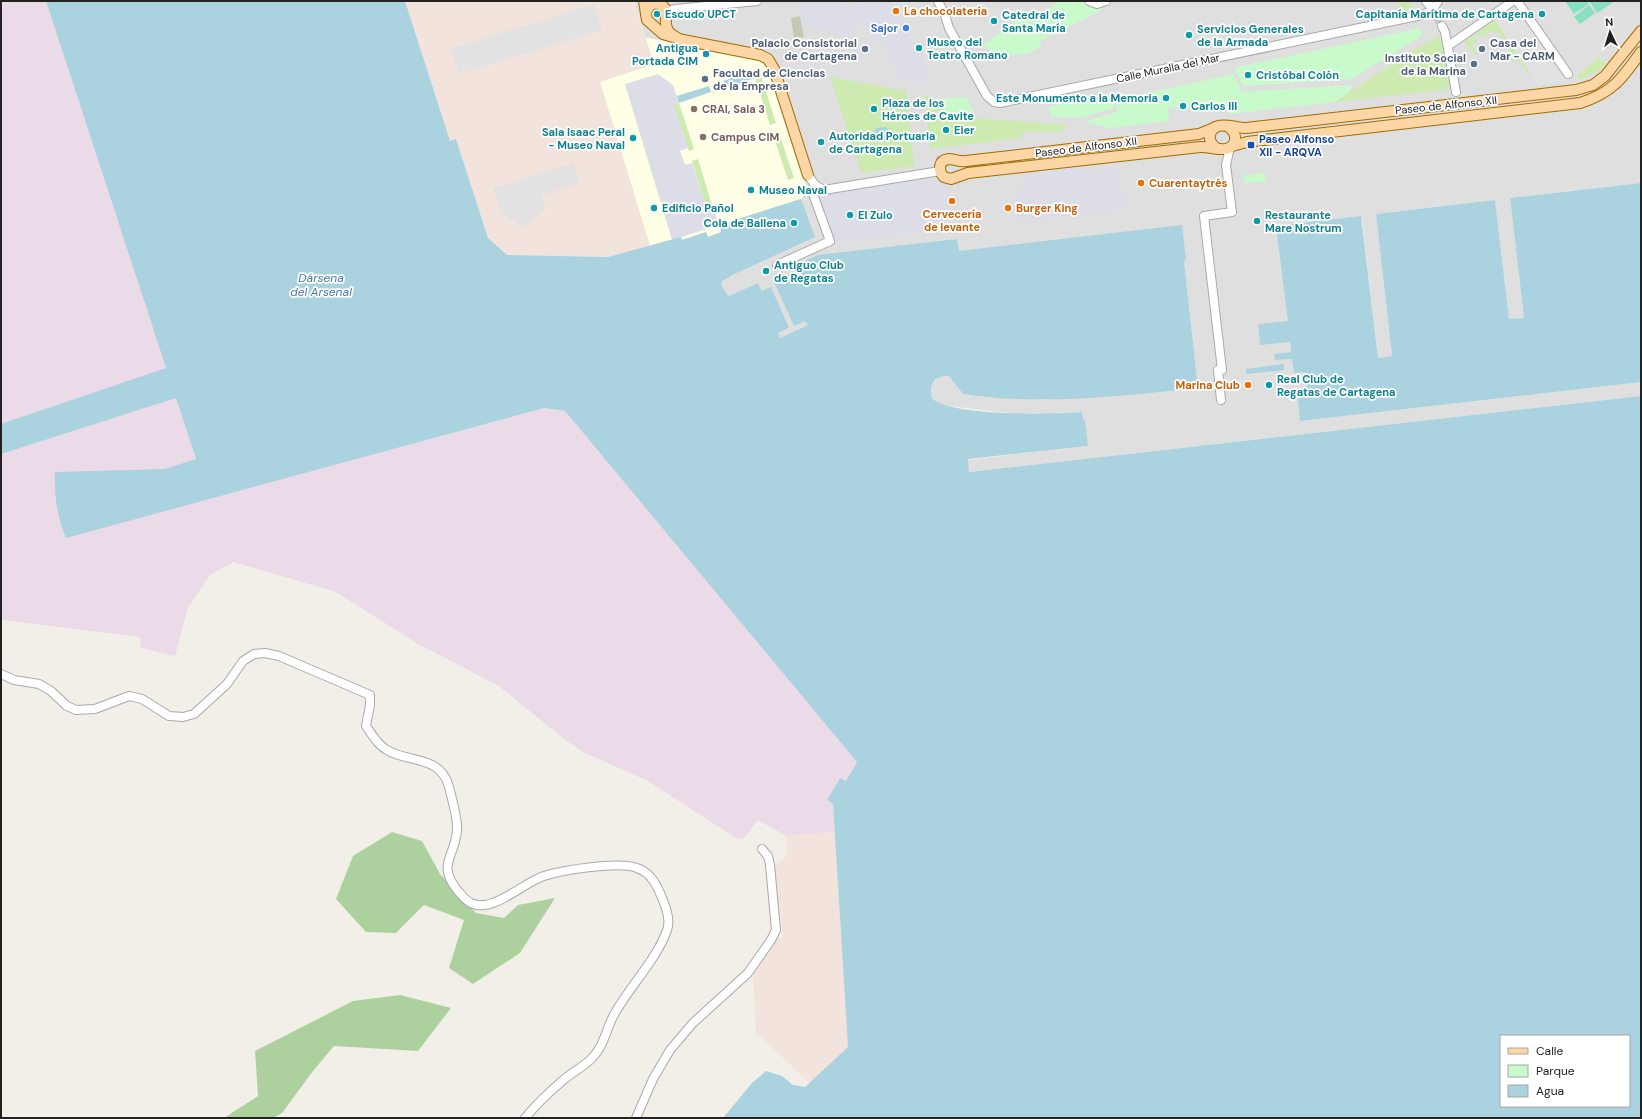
<svg xmlns="http://www.w3.org/2000/svg" width="1642" height="1119" viewBox="0 0 1642 1119" font-family="'DM Sans',sans-serif">
	<rect width="100%" height="100%" fill="#f2efe9"/>
	<polygon fill="#e0dfdf" points="634,1 1641,1 1641,183 1510,198 1524,318 1509,320 1495,200 1376,214 1392,356 1378,358 1362,217 1288,321 1258,324 1290,342 1291,353 1275,354 1276,360 1292,358 1304,372 1307,390 1297,391 1300,421 1641,382 1641,396 969,472 967,460 1087,446 1085,420 1083,420 1082,412 1017,414 942,405 932,398 930,391 931,385 938,377 949,376 963,394 982,397 1041,400 1090,397 1198,388 1184,261 1185,260 959,251 957,239 803,262 805,267 794,326 806,320 808,325 780,338 778,333 789,328 762,291 758,283 729,296 727,296 721,284 722,281 730,277 657,244 650,246 600,82 654,64"/>
	<polygon fill="#ebdbe8" points="1,1 46,1 166,368 152,373 176,397 196,459 544,408 565,411 857,762 846,781 840,778 827,800 833,804 835,832 786,836 758,820 743,839 736,838 648,781 583,752 564,739 499,686 418,644 336,592 233,562 210,575 188,608 175,656 141,648 140,637 1,620"/>
	<polygon fill="#ffffe5" points="648,38 759,59 763,62 767,68 802,177 809,190 801,199 719,225 722,232 708,237 706,232 682,240 681,237 650,246 600,82 654,64 646,39"/>
	<g fill="#f3e3dd">
		<polygon points="405,1 634,1 654,64 600,82 650,246 608,257 507,255 488,238 456,140 450,141"/>
		<polygon points="835,832 848,1047 810,1083 756,1033 753,974 776,939 783,938 774,865 782,861 787,855 786,836"/>
	</g>
	<polygon fill="#c7c7b4" points="800,16 804,37 794,38 791,18"/>
	<g fill="#cdebb0">
		<polygon points="1398,1 1409,1 1415,10 1400,13"/>
		<polygon points="1495,20 1508,40 1504,42 1498,33 1497,34 1493,30 1481,38 1476,33"/>
		<polygon points="1440,35 1450,89 1335,102 1404,56"/>
		<polygon points="1473,35 1477,41 1472,45 1477,53 1474,55 1464,41"/>
		<polygon points="1511,44 1530,72 1529,74 1519,60 1516,61 1507,47"/>
		<polygon points="1599,57 1606,64 1595,73 1579,80 1576,76"/>
		<polygon points="761,76 776,123 770,125 755,78"/>
		<polygon points="830,77 906,91 914,166 861,173"/>
		<polygon points="924,96 930,96 931,105 942,105 945,113 936,111 936,115 1069,125 1060,132 1023,132 1020,138 930,149"/>
		<polygon points="679,103 694,149 689,151 673,104"/>
		<polygon points="779,133 794,178 788,180 773,135"/>
		<polygon points="698,159 712,205 706,207 692,161"/>
	</g>
	<g fill="#add19e">
		<polygon points="392,832 422,841 440,874 476,913 504,918 518,905 555,898 520,953 473,984 449,968 464,920 424,905 396,933 366,932 336,899 353,856"/>
		<polygon points="400,995 451,1008 418,1051 334,1046 313,1071 282,1113 273,1118 224,1118 258,1096 255,1051 353,1001"/>
	</g>
	<g fill="#c8facc">
		<path d="M1059,1H1100L1102,10L1040,41L1041,47L1027,54L1013,55L993,53L983,45L1005,29V28L1016,21L1017,15C1034,16 1047,12 1059,1Z"/>
		<polygon points="1420,28 1422,36 1351,79 1243,86 1234,68"/>
		<polygon points="1234,74 1242,92 1352,85 1350,92 1335,102 1229,114 1228,104 1168,108 1169,121 1109,128 1084,121 1117,112 1116,100"/>
		<polygon points="1113,93 1114,108 1084,117 1051,117 1049,107"/>
		<polygon points="966,97 974,112 945,113 942,105 931,105 931,99"/>
		<polygon points="1265,173 1266,181 1245,183 1244,175"/>
	</g>
	<g fill="#88e0be">
		<polygon points="1565,1 1587,1 1589,4 1574,14"/>
		<polygon points="1589,1 1613,1 1614,2 1597,13"/>
		<polygon points="1589,5 1595,13 1580,24 1574,17"/>
	</g>
	<g fill="#e2e2e2">
		<polygon points="594,4 602,30 459,74 450,49"/>
		<polygon points="1517,8 1566,81 1539,85 1496,22"/>
		<polygon points="574,163 580,183 542,195 545,210 524,227 501,214 493,188"/>
	</g>
	<g fill="#dddde8">
		<polygon points="808,1 844,1 848,5 855,6 860,1 890,1 908,34 911,42 930,69 930,83 892,77 896,77 898,72 886,55 889,52 877,35 873,38 863,23 858,23 848,42 832,32 808,26 802,27 799,4 799,2"/>
		<polygon points="658,74 673,85 679,103 674,105 688,148 680,151 685,165 692,163 706,206 712,205 719,225 672,240 625,84"/>
		<polygon points="1083,168 1083,172 1112,168 1120,171 1125,209 1016,222 1013,196 1022,195 1020,179 1034,177 1033,173"/>
		<polygon points="924,174 925,182 948,185 953,228 837,242 830,241 813,194 818,188"/>
	</g>
	<g fill="#aad3df" fill-rule="evenodd">
		<path d="M46,1H405L450,141L456,139L488,238L507,255L608,257L681,237L682,240L706,232L708,237L721,232L719,225L801,199L815,237L730,276V277L722,281L721,284L727,295L729,296L758,283L762,291L771,287L789,328L778,333L780,338L808,325L805,321L794,326L774,282L805,267L803,262L818,255L957,239L959,251L1182,225L1186,260L1184,261L1198,388C1121,396 1041,406 963,394L949,376C934,375 928,385 932,398C950,417 1053,414 1082,412L1083,420H1085L1088,446L968,459L969,472L1641,396V1118H723L752,1083L766,1071L782,1076L793,1085L805,1087L848,1047L833,804L827,800L840,778L846,781L857,762L565,411L544,408L66,538C57,516 54,496 55,472L165,469L196,459L176,398L1,454V424L166,368ZM1501,1036H1629V1106H1501Z"/>
		<polygon points="753,71 755,78 726,88 723,81"/>
		<polygon points="709,86 711,92 679,103 677,96"/>
		<polygon points="886,127 888,129 889,138 887,141 878,142 875,140 874,130 877,128"/>
		<polygon points="1641,183 1641,382 1300,421 1297,391 1307,390 1304,372 1294,373 1292,359 1275,360 1274,354 1291,352 1290,342 1260,345 1258,324 1288,321 1276,226 1361,216 1378,358 1392,356 1376,214 1495,200 1509,319 1522,318 1524,318 1510,198"/>
		<polygon points="1284,364 1284,370 1246,374 1246,369"/>
	</g>
	<g fill="none" stroke-linecap="round" stroke-linejoin="round">
		<polyline stroke="#c8c6c1" stroke-width="8" stroke-dasharray="8 4" stroke-linecap="butt" points="1429,5 1442,26"/>
		<g stroke="#a9a9a9" stroke-width="10">
			<g id="minor">
				<polyline points="938,1 945,15 949,28 987,96 994,102 1000,103 1422,15 1432,11 1438,1"/>
				<polyline points="1089,1 1097,4 1106,1"/>
				<polyline points="1426,1 1429,5"/>
				<polyline points="1517,1 1568,74"/>
				<polyline points="666,11 676,9 757,1"/>
				<polyline points="1442,26 1445,32 1456,92"/>
				<polyline points="1448,46 1513,1"/>
				<polyline points="808,175 815,185 824,190 940,171"/>
				<polyline points="777,265 830,241 813,194 818,188"/>
				<polyline points="1221,400 1218,370 1222,370 1204,216 1232,212 1226,165 1230,147"/>
				<path d="M1,674L14,680L39,684L51,691L67,706L76,710L95,709L129,696L142,699L169,716L183,717L194,714L227,684L243,661L254,654L265,653L279,656L370,695V705L366,726C372,735 378,745 387,750C408,763 441,755 449,787C452,799 458,819 457,830C455,858 436,864 458,891C462,895 466,901 471,903C492,914 524,882 544,876C562,870 620,861 637,868C651,873 657,885 662,898C666,907 671,920 667,930C657,959 630,986 615,1013C606,1028 605,1045 592,1058C584,1067 570,1073 561,1082C548,1093 535,1106 525,1118"/>
				<polyline points="636,1118 653,1079 670,1050 693,1023 748,973 771,940 776,930 770,865 768,856 762,849"/>
			</g>
		</g>
		<g stroke="#a06b00" stroke-width="12">
			<g id="major">
				<polyline points="644,1 647,20 663,34 683,40 760,55 768,59 774,69 808,175"/>
				<path d="M646,13C647,9 648,7 651,5C654,3 658,3 661,5C671,10 663,20 667,28C668,32 672,35 676,37"/>
				<path d="M1216,127L1199,134L966,161C960,162 954,159 949,159C938,160 938,171 944,177L951,179L968,173L1200,147C1211,146 1232,156 1235,140C1236,134 1232,129 1227,126"/>
				<path d="M1232,146L1247,142L1580,103C1612,93 1622,79 1641,52"/>
				<path d="M1216,148C1212,145 1209,141 1210,135C1213,119 1235,128 1246,128L1576,90L1593,85L1605,76L1641,31"/>
			</g>
		</g>
		<use href="#minor" stroke="#fff" stroke-width="8"/>
		<use href="#major" stroke="#fcd6a4" stroke-width="10"/>
	</g>
	<g fill="#e8710a" stroke="#fff" stroke-width="1.5">
		<circle cx="896" cy="11" r="4"/>
		<circle cx="1141" cy="183" r="4"/>
		<circle cx="952" cy="201" r="4"/>
		<circle cx="1008" cy="208" r="4"/>
		<circle cx="1248" cy="385" r="4"/>
	</g>
	<g fill="#0f9aa8" stroke="#fff" stroke-width="1.5">
		<circle cx="657" cy="14" r="4"/>
		<circle cx="1542" cy="14" r="4"/>
		<circle cx="994" cy="21" r="4"/>
		<circle cx="1189" cy="35" r="4"/>
		<circle cx="919" cy="48" r="4"/>
		<circle cx="706" cy="54" r="4"/>
		<circle cx="1248" cy="75" r="4"/>
		<circle cx="1166" cy="98" r="4"/>
		<circle cx="1183" cy="106" r="4"/>
		<circle cx="874" cy="109" r="4"/>
		<circle cx="946" cy="130" r="4"/>
		<circle cx="633" cy="138" r="4"/>
		<circle cx="821" cy="142" r="4"/>
		<circle cx="751" cy="190" r="4"/>
		<circle cx="654" cy="208" r="4"/>
		<circle cx="850" cy="215" r="4"/>
		<circle cx="1257" cy="221" r="4"/>
		<circle cx="794" cy="223" r="4"/>
		<circle cx="766" cy="271" r="4"/>
		<circle cx="1269" cy="385" r="4"/>
	</g>
	<circle fill="#3f7fe0" stroke="#fff" stroke-width="1.5" cx="906" cy="28" r="4"/>
	<g fill="#5c6f8a" stroke="#fff" stroke-width="1.5">
		<circle cx="865" cy="49" r="4"/>
		<circle cx="1482" cy="49" r="4"/>
		<circle cx="1474" cy="64" r="4"/>
		<circle cx="705" cy="79" r="4"/>
	</g>
	<g fill="#8d6e63" stroke="#fff" stroke-width="1.5">
		<circle cx="694" cy="109" r="4"/>
		<circle cx="703" cy="137" r="4"/>
	</g>
	<rect fill="#1a4fb4" stroke="#fff" stroke-width="1.5" x="1247" y="141" width="8" height="8" rx="2"/>
	<g text-anchor="middle" stroke-width="3.5" stroke-linejoin="round" paint-order="stroke">
		<g font-size="11" font-weight="bold" fill="#c56008" stroke="#fff" text-anchor="start">
			<text x="904" y="15">La chocolatería</text>
			<text x="1149" y="187">Cuarentaytrés</text>
			<text x="1016" y="212">Burger King</text>
			<text x="952" y="218" text-anchor="middle">Cervecería<tspan x="952" dy="13">de levante</tspan></text>
			<text x="1240" y="389" text-anchor="end">Marina Club</text>
		</g>
		<g font-size="11" font-weight="bold" fill="#0d838f" stroke="#fff" text-anchor="start">
			<text x="665" y="18">Escudo UPCT</text>
			<text x="1534" y="18" text-anchor="end">Capitanía Marítima de Cartagena</text>
			<text x="1002" y="19">Catedral de<tspan x="1002" dy="13">Santa María</tspan></text>
			<text x="1197" y="33">Servicios Generales<tspan x="1197" dy="13">de la Armada</tspan></text>
			<text x="927" y="46">Museo del<tspan x="927" dy="13">Teatro Romano</tspan></text>
			<text x="698" y="52" text-anchor="end">Antigua<tspan x="698" dy="13">Portada CIM</tspan></text>
			<text x="1256" y="79">Cristóbal Colón</text>
			<text x="1158" y="102" text-anchor="end">Este Monumento a la Memoria</text>
			<text x="882" y="107">Plaza de los<tspan x="882" dy="13">Héroes de Cavite</tspan></text>
			<text x="1191" y="110">Carlos III</text>
			<text x="954" y="134">Eier</text>
			<text x="625" y="136" text-anchor="end">Sala Isaac Peral<tspan x="625" dy="13">- Museo Naval</tspan></text>
			<text x="829" y="140">Autoridad Portuaria<tspan x="829" dy="13">de Cartagena</tspan></text>
			<text x="759" y="194">Museo Naval</text>
			<text x="662" y="212">Edificio Pañol</text>
			<text x="858" y="219">El Zulo</text>
			<text x="1265" y="219">Restaurante<tspan x="1265" dy="13">Mare Nostrum</tspan></text>
			<text x="786" y="227" text-anchor="end">Cola de Ballena</text>
			<text x="774" y="269">Antiguo Club<tspan x="774" dy="13">de Regatas</tspan></text>
			<text x="1277" y="383">Real Club de<tspan x="1277" dy="13">Regatas de Cartagena</tspan></text>
		</g>
		<g font-size="11" font-weight="bold" fill="#366cbe" stroke="#fff" text-anchor="end">
			<text x="898" y="32">Sajor</text>
		</g>
		<g font-size="11" font-weight="bold" fill="#4e5e75" stroke="#fff" text-anchor="end">
			<text x="857" y="47">Palacio Consistorial<tspan x="857" dy="13">de Cartagena</tspan></text>
			<text x="1490" y="47" text-anchor="start">Casa del<tspan x="1490" dy="13">Mar - CARM</tspan></text>
			<text x="1466" y="62">Instituto Social<tspan x="1466" dy="13">de la Marina</tspan></text>
			<text x="713" y="77" text-anchor="start">Facultad de Ciencias<tspan x="713" dy="13">de la Empresa</tspan></text>
		</g>
		<g font-size="11" fill="#222" stroke="#fff">
			<text transform="translate(1168 68) rotate(-12)" y="4">Calle Muralla del Mar</text>
			<text transform="translate(1446 105) rotate(-6)" y="4">Paseo de Alfonso XII</text>
			<text transform="translate(1086 147) rotate(-7)" y="4">Paseo de Alfonso XII</text>
		</g>
		<g font-size="11" font-weight="bold" fill="#785e54" stroke="#fff" text-anchor="start">
			<text x="702" y="113">CRAI, Sala 3</text>
			<text x="711" y="141">Campus CIM</text>
		</g>
		<g font-size="11" font-weight="bold" fill="#164399" stroke="#fff" text-anchor="start">
			<text x="1259" y="143">Paseo Alfonso<tspan x="1259" dy="13">XII - ARQVA</tspan></text>
		</g>
		<g font-size="12" font-style="italic" fill="#4a7aab" stroke="#fff">
			<text x="321" y="282">Dársena<tspan x="321" dy="14">del Arsenal</tspan></text>
		</g>
	</g>
	<rect width="1642" height="1119" fill="none" stroke="#222222" stroke-width="4"/>
	<rect x="1500" y="1035" width="130" height="72" fill="#ffffff" stroke="#a7a7a7"/>
	<rect x="1508" y="1048" width="20" height="6" fill="#fcd6a4" stroke="#a7a7a7"/>
	<text x="1536" y="1055" font-size="12" fill="#222222">Calle</text>
	<rect x="1508" y="1065" width="20" height="12" fill="#c8facc" stroke="#a7a7a7"/>
	<text x="1536" y="1075" font-size="12" fill="#222222">Parque</text>
	<rect x="1508" y="1085" width="20" height="12" fill="#aad3df" stroke="#a7a7a7"/>
	<text x="1536" y="1095" font-size="12" fill="#222222">Agua</text>
	<g transform="translate(1610 32) rotate(356)" stroke="#ffffff" stroke-width="3" paint-order="stroke">
	<path d="M0-3L7 15L0 10L-7 15Z" fill="#222222"/>
	<text y="-6" font-size="11" font-weight="bold" text-anchor="middle" fill="#222222">N</text>
	</g>
</svg>
